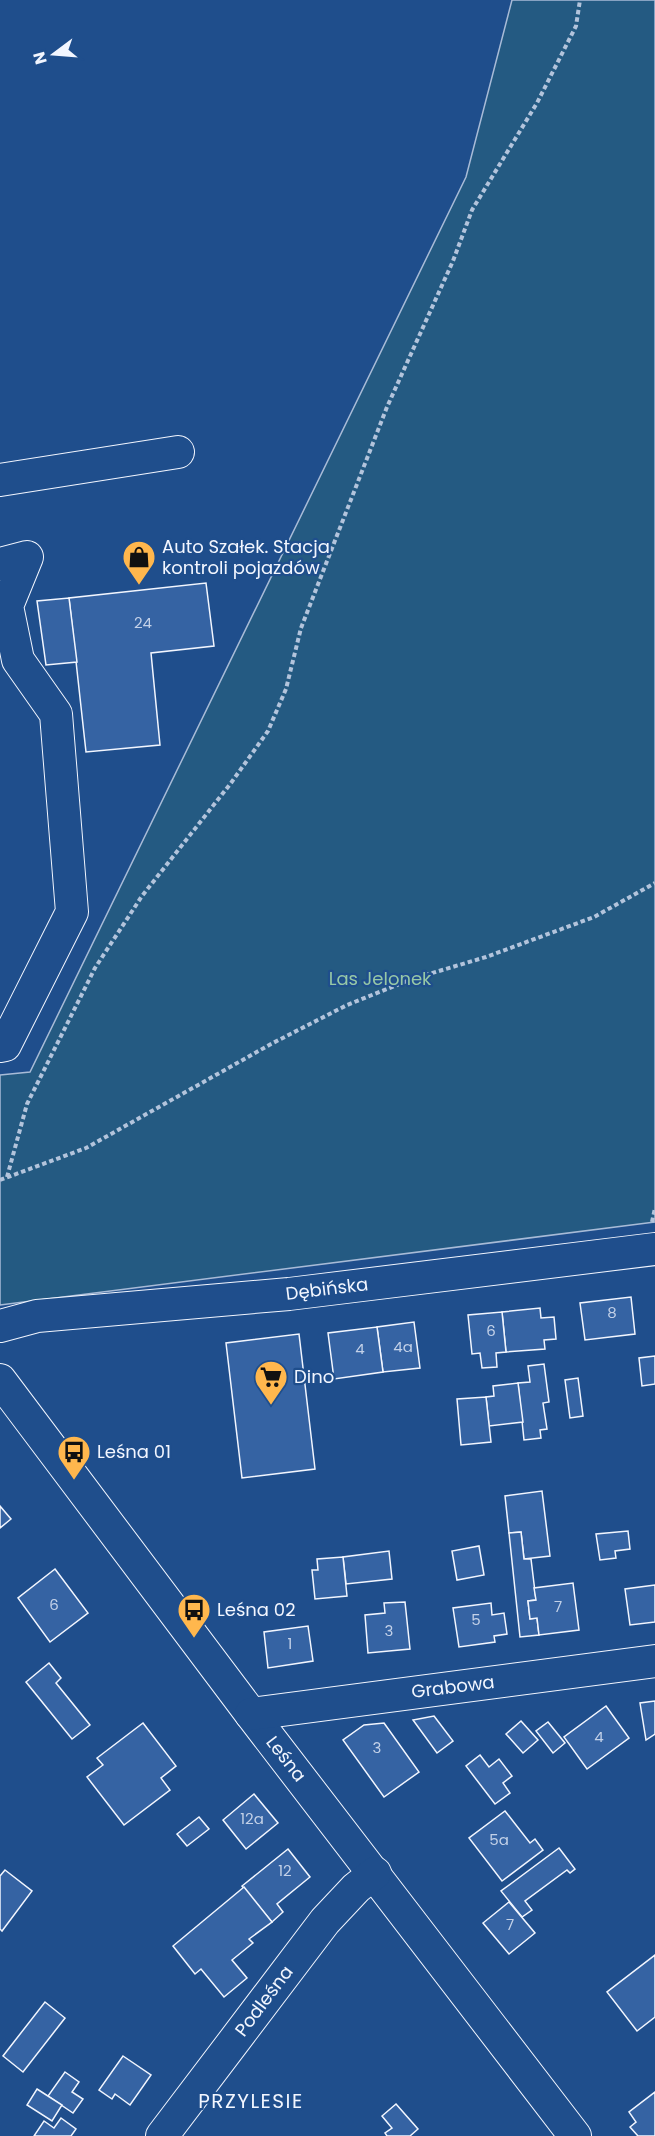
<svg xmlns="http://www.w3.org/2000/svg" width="655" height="2136" viewBox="0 0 655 2136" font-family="Poppins,sans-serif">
	<rect width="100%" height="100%" fill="#1f4e8c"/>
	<polygon fill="#245a82" stroke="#a8bbd7" stroke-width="1.5" points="512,0 655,0 655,1222 0,1305 0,1075 30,1072 466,177"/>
	<g fill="#3563a3" stroke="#f2f6ff" stroke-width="1.5">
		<polygon points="206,583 214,646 151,653 160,745 86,752 69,598"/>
		<polygon points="69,598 77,662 46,665 37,601"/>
		<polygon points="631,1297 635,1334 585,1340 580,1303"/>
		<polygon points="540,1308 541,1318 554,1317 556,1339 544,1340 545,1349 506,1352 502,1312"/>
		<polygon points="502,1312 506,1352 496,1353 497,1367 482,1368 480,1353 472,1354 468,1315"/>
		<polygon points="414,1322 420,1368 383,1372 377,1327"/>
		<polygon points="377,1327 383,1372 334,1379 328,1333"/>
		<polygon points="299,1334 315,1469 242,1478 226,1343"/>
		<polygon points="655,1356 655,1384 642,1386 639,1358"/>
		<polygon points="544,1364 549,1402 543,1403 547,1429 540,1430 541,1438 524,1440 518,1383 530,1382 528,1366"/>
		<polygon points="578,1378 583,1416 570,1418 565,1380"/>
		<polygon points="518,1383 523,1422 489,1426 486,1397 494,1396 493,1386"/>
		<polygon points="486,1397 491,1442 461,1445 457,1399"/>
		<polygon points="542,1491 550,1556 524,1559 521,1532 509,1533 505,1496"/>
		<polygon points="0,1506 11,1519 0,1528"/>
		<polygon points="628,1531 630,1549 615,1551 616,1558 600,1560 596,1534"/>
		<polygon points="521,1532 524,1559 531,1559 536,1600 528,1601 530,1619 537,1618 539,1635 520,1637 509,1533"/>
		<polygon points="479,1546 484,1575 457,1580 452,1551"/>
		<polygon points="389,1551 392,1579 346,1584 343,1557"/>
		<polygon points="343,1557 347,1596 315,1599 312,1570 318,1570 317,1559"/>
		<polygon points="55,1569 88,1613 50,1642 18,1598"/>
		<polygon points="573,1583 579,1630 539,1635 537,1618 530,1619 528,1601 536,1600 534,1588"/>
		<polygon points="655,1585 655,1622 630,1625 625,1589"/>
		<polygon points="405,1602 410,1649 368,1653 365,1615 385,1613 384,1603"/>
		<polygon points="491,1603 492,1615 504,1613 507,1634 494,1636 495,1642 459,1647 453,1608"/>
		<polygon points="308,1626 313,1661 268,1668 264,1632"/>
		<polygon points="49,1663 61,1678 56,1683 90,1725 72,1739 26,1682"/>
		<polygon points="655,1701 655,1734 646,1740 640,1703"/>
		<polygon points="606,1706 629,1738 587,1769 564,1737"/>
		<polygon points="434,1716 453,1741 437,1753 413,1720"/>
		<polygon points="521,1721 538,1740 523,1753 506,1734"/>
		<polygon points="548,1722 565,1743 553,1753 536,1731"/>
		<polygon points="143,1723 176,1766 161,1778 170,1790 124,1825 87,1777 103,1765 97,1758"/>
		<polygon points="384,1723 419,1772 384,1797 343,1740 364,1725"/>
		<polygon points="480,1755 489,1767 499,1759 512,1776 503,1783 510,1793 495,1804 466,1766"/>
		<polygon points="254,1794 278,1823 246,1849 223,1820"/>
		<polygon points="505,1811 530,1843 535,1839 543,1850 502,1881 469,1838"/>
		<polygon points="199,1817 209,1829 187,1846 177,1834"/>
		<polygon points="559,1848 575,1869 570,1873 567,1870 525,1901 532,1910 522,1917 501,1891"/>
		<polygon points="288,1849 310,1877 277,1904 283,1912 272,1922 242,1886"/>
		<polygon points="5,1870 32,1891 2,1931 0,1929 0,1876"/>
		<polygon points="244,1887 272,1922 249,1939 253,1943 232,1960 247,1978 224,1997 201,1969 195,1974 173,1946"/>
		<polygon points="509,1902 535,1933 509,1954 483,1923"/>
		<polygon points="655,1955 655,2017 637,2031 607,1992"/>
		<polygon points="45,2002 65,2018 23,2072 3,2056"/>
		<polygon points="123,2056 151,2075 130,2105 115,2094 112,2099 99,2090"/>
		<polygon points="65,2072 79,2082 72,2092 83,2099 73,2113 48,2096"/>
		<polygon points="37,2089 62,2105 52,2121 27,2105"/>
		<polygon points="655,2092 655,2136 638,2136 630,2127 636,2122 629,2112"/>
		<polygon points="396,2104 418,2129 410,2136 387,2136 385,2133 392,2128 382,2116"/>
		<polygon points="61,2118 76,2129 71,2136 34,2136 44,2121 54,2128"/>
	</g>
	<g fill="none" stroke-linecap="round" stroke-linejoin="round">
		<g stroke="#f2f6ff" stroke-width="34">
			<g id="minor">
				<polyline points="0,480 178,452"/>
				<polyline points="0,564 27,557 7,606 18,660 56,714 72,912 5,1045 0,1046"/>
				<polyline points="0,1326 37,1316 289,1294 655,1249"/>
				<polyline points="0,1380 251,1714 575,2136"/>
				<polyline points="251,1714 655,1661"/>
				<polyline points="162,2136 325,1921 356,1888 375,1873"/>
			</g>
		</g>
		<g stroke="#b3c4dc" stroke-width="4" stroke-dasharray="4.5 3" stroke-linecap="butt">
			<polyline points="7,1177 27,1104 95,968 142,896 231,783 268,731 286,689 301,628 387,407 453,261 472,210 537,103 576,26 580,0"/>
			<polyline points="0,1180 86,1148 271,1044 347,1005 412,979 486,957 594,917 655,883"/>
			<polyline points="652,1222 655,1208"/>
		</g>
		<use href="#minor" stroke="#1f4e8c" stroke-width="32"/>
	</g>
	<defs>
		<g id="shop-pin" transform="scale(1.725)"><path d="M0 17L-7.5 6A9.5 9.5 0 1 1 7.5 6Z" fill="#ffb74d" stroke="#1f4e8c"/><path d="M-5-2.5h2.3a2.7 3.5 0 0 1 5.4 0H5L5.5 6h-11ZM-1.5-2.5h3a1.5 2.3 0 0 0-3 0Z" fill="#111"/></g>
		<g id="supermarket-pin" transform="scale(1.725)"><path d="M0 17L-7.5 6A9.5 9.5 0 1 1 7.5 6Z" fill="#ffb74d" stroke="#1f4e8c"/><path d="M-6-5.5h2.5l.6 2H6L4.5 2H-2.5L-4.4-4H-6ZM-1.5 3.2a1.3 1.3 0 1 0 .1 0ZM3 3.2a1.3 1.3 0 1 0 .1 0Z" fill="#111"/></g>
		<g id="bus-pin" transform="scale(1.725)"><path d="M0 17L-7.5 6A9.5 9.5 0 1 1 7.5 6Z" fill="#ffb74d" stroke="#1f4e8c"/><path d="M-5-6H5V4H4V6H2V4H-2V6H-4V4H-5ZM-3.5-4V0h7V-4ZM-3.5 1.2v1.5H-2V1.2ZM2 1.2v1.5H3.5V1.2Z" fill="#111"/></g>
	</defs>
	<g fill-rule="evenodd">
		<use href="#shop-pin" x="139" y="557"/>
		<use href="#supermarket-pin" x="271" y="1377"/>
		<use href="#bus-pin" x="74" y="1452"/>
		<use href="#bus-pin" x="194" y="1610"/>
	</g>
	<g text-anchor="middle" stroke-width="4.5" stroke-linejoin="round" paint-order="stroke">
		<g font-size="15" fill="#c3d1e8">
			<text x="143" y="628">24</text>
			<text x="612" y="1318">8</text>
			<text x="491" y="1336">6</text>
			<text x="403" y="1352">4a</text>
			<text x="360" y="1354">4</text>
			<text x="54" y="1610">6</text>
			<text x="558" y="1612">7</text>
			<text x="476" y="1625">5</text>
			<text x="389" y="1636">3</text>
			<text x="290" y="1649">1</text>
			<text x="599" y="1742">4</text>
			<text x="377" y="1753">3</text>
			<text x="252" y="1824">12a</text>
			<text x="499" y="1845">5a</text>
			<text x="285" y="1876">12</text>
			<text x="510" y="1930">7</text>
		</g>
		<g font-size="18" fill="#f2f6ff" stroke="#1f4e8c" text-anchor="start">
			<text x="162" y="553">Auto Szałek. Stacja<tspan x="162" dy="21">kontroli pojazdów</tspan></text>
			<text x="294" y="1383">Dino</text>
			<text x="97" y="1458">Leśna 01</text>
			<text x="217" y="1616">Leśna 02</text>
		</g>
		<g font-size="18" fill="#97c8a6" stroke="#1f4e8c">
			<text x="380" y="985">Las Jelonek</text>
		</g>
		<g font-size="18" fill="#f2f6ff" stroke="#1f4e8c">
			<text transform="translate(327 1289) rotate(-7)" y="6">Dębińska</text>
			<text transform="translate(453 1687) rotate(-7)" y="6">Grabowa</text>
			<text transform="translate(286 1759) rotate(52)" y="6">Leśna</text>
			<text transform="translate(264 2001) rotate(-53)" y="6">Podleśna</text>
		</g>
		<g font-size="20" letter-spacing="1.5" fill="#f2f6ff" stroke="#1f4e8c">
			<text x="251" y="2108">PRZYLESIE</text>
		</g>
	</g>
	<g transform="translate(54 54) rotate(254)" stroke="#1f4e8c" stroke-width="4.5" paint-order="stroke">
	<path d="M0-4.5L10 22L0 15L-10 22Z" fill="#f2f6ff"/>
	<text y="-9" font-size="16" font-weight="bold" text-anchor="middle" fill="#f2f6ff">N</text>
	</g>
</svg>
